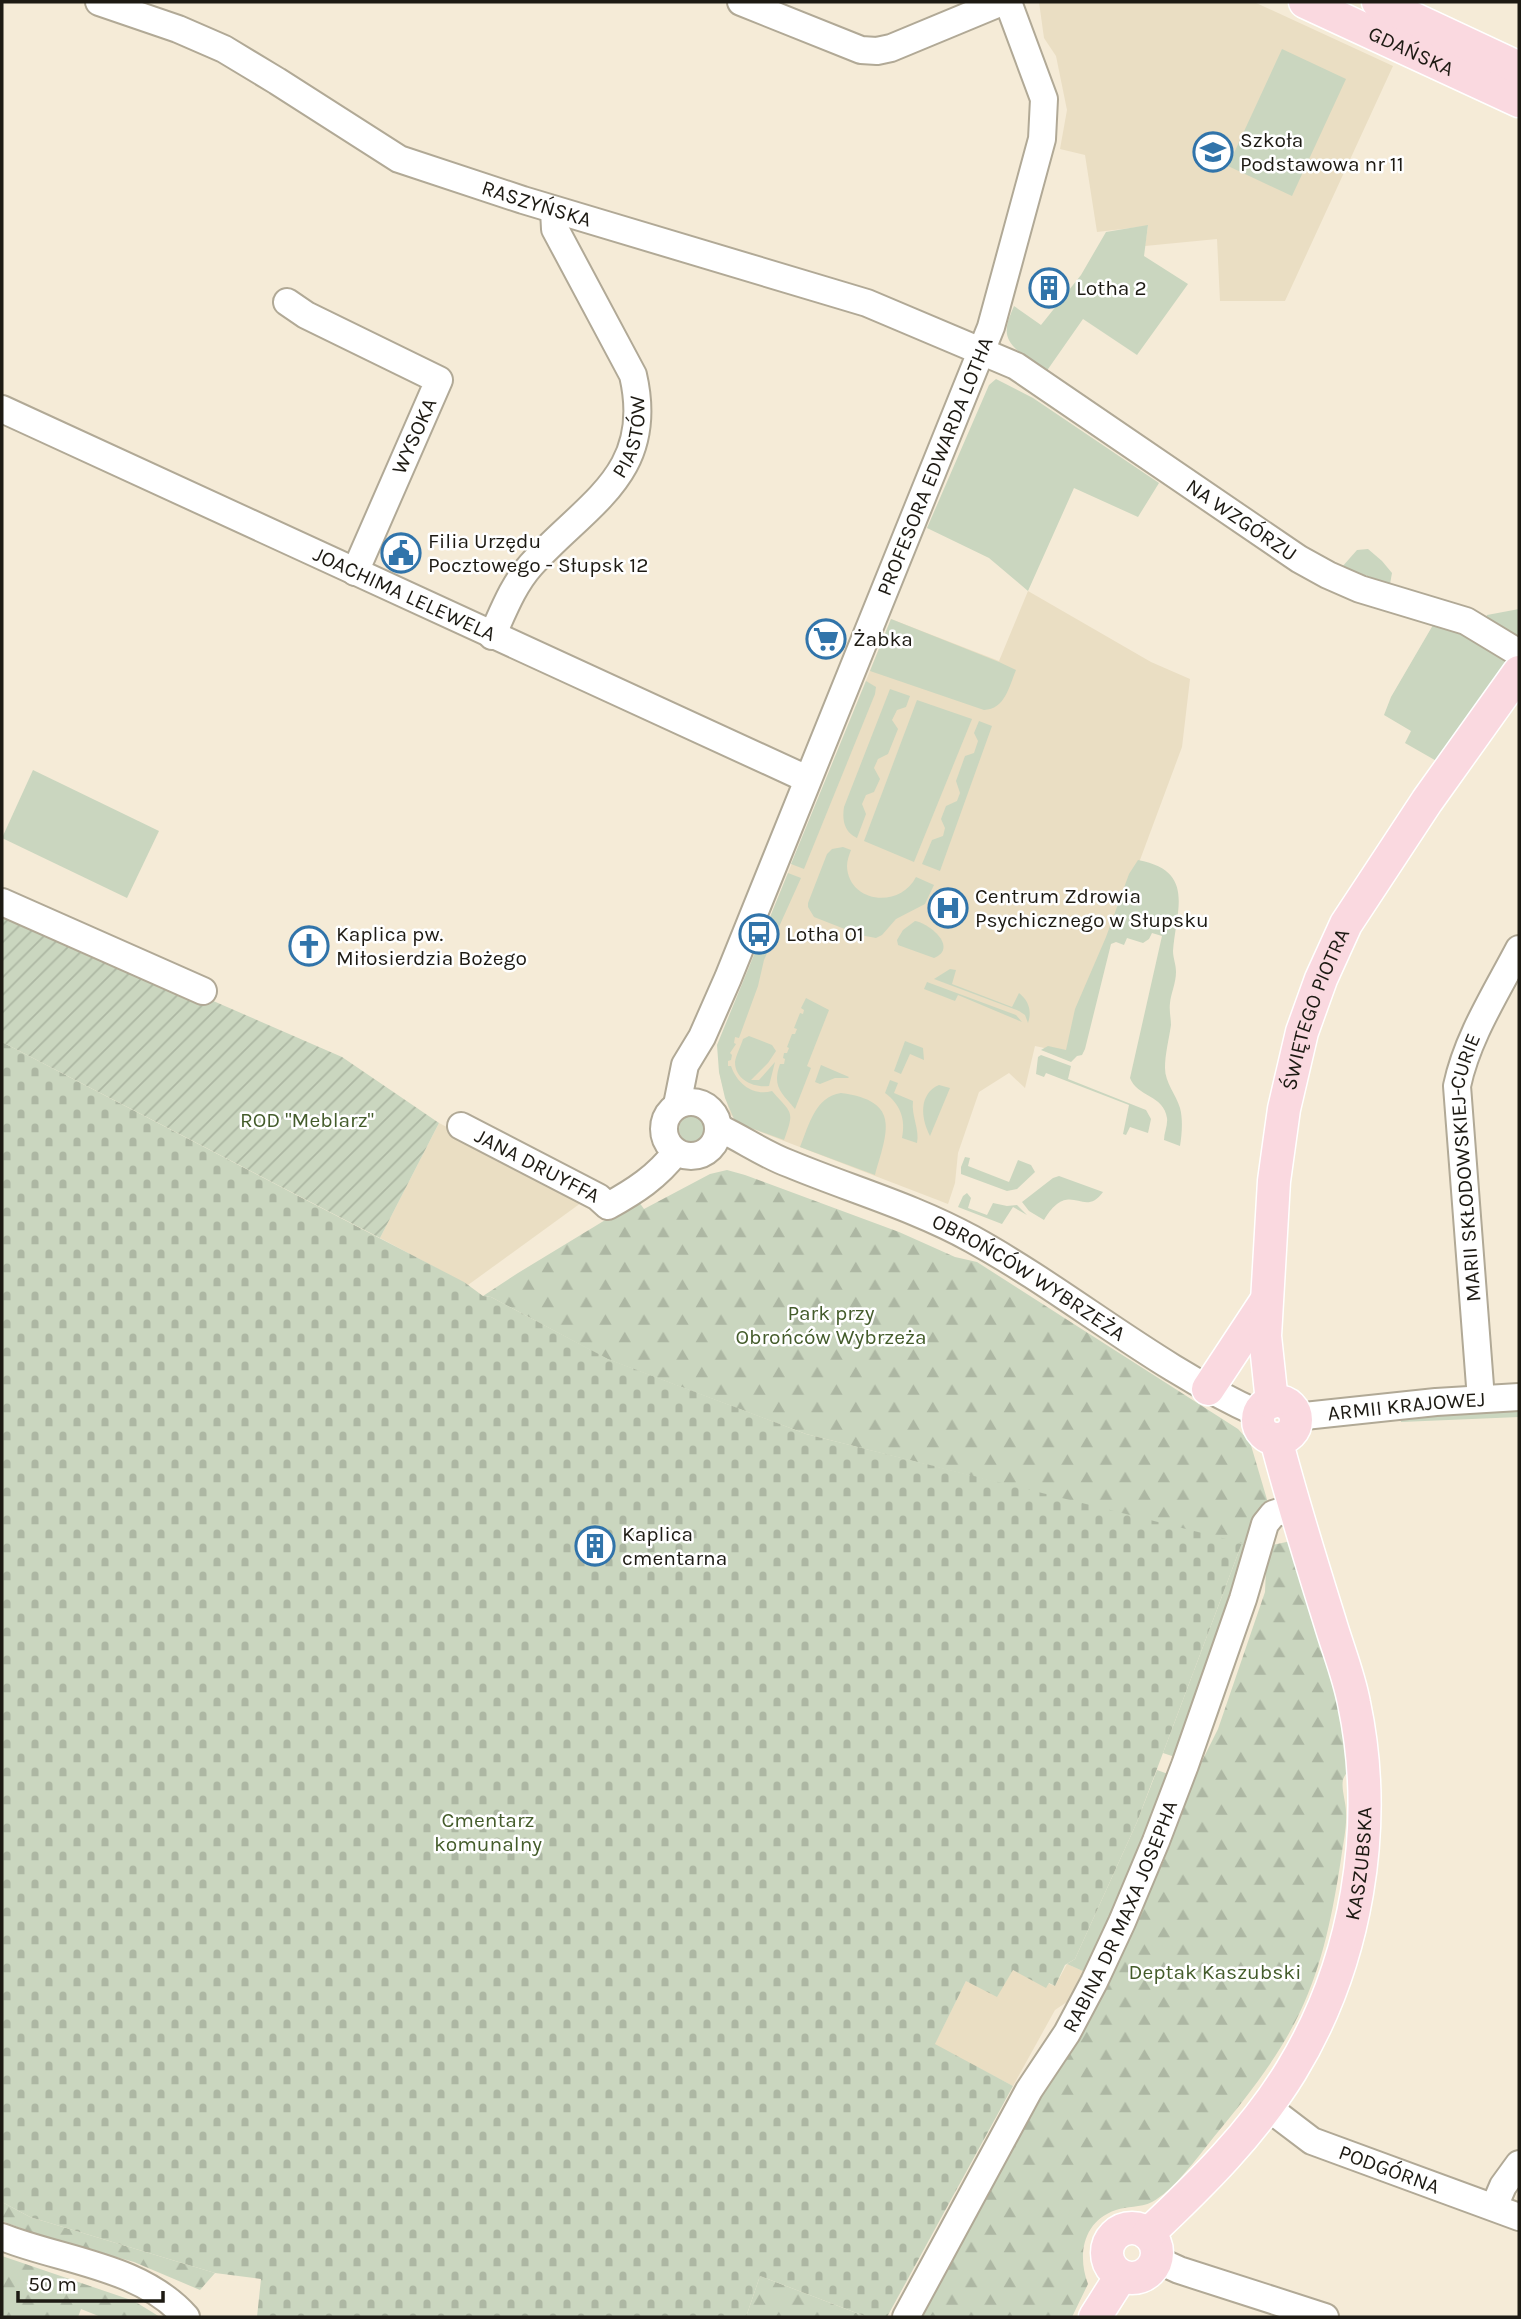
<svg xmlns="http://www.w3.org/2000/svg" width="1521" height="2319" viewBox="0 0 1521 2319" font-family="Karla,sans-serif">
	<defs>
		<pattern id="forest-firs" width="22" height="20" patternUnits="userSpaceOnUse" patternTransform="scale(1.75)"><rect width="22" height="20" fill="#cad6bf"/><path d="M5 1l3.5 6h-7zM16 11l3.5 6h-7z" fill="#adb7a3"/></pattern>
		<pattern id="cemetery-stones" width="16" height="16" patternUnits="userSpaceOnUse" patternTransform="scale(1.75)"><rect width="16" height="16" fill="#cad6bf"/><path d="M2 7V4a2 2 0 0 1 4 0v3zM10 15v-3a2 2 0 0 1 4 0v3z" fill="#adb7a3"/></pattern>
		<pattern id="garden-furrows" width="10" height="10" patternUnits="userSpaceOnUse" patternTransform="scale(1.75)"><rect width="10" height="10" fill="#cad6bf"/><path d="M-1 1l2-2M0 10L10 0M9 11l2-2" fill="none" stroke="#adb7a3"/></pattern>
	</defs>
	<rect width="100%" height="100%" fill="#f5ebd7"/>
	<g fill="#eadec3">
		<polygon points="1039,2 1254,2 1393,66 1285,301 1220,301 1217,239 1145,246 1148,226 1097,232 1085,155 1060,149 1067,110 1056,56 1044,38"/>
		<polygon points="1028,591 1151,662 1190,679 1182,747 1095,981 1077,1055 1035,1046 1025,1088 1009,1073 979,1092 958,1153 955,1183 948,1204 740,1124 730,1114 719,1072 758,945 763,946 771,929 766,927 891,619 999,661"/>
		<polygon points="439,1123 577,1194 585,1200 468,1285 380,1238"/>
		<polygon points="1067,1964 1085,1972 1086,1989 1055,2010 1013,2086 934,2045 966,1981 1012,1970 1055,1986"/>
	</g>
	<g fill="#cad6bf">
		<polygon points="1282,49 1346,79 1292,196 1228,166"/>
		<path d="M1148,225L1144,256L1188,284L1137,355L1083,319L1046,372L1023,357V355C1002,339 1004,329 1014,306L1041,325L1081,275L1106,232Z"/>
		<polygon points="996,379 1033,398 1159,483 1138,517 1074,488 1028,591 989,558 927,528 989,385"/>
		<polygon points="1368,549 1382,561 1392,573 1390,584 1342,567 1357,550"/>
		<polygon points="1519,609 1519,641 1485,620 1487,615"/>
		<path d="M891,619L999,662L1016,670C1009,687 1005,709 984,710L870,671Z"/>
		<path d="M1433,625C1454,631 1495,644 1507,663L1440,763L1405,743L1411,731L1384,715L1391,697Z"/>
		<polygon points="866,681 876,687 875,694 804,869 791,864"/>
		<path d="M890,689L910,696L906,707L897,710L892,720L898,729L888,754L878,759L874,768L880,779L874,792L866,795L862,804L866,814L857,838C844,832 842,820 844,807Z"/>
		<polygon points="917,700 972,719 914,862 864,841"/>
		<polygon points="979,721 992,726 940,871 922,864 932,840 943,836 945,828 941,819 946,806 957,801 960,793 956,781 965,756 974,753 978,741 974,733"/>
		<polygon points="33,770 159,831 127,898 2,838"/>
		<path d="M843,847L851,850C849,855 847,861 847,866C848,902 899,910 916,877L934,885L925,904L896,919L882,935L876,938L860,935L814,917L808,907V903L827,854L832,849Z"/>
		<path d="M1138,860C1196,871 1176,910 1173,951C1173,958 1176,964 1176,972C1176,983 1171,993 1170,1003C1169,1011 1171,1018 1171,1025C1169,1039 1165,1054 1165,1068C1165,1083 1176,1094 1180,1108C1183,1119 1182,1134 1180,1146L1164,1140C1164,1133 1168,1125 1167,1118C1164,1095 1137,1097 1130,1078L1162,936L1152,933L1149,939L1143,943L1127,938L1124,945L1116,942L1111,944L1085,1049L1082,1055L1077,1056L1071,1062L1041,1050L1048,1046L1066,1050L1075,1009L1106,937L1129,874Z"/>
		<path d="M788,873L801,878L764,960L758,986L739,1038L735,1037L734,1043L736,1044L730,1053L732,1055L731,1060L728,1061V1066H731C738,1086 755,1096 772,1091C792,1114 795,1110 784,1140L740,1124L734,1119L725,1098L719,1072L717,1045L758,945L763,946L771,929L766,927Z"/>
		<path d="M915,921C931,924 958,948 934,958L898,945L897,940L903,930Z"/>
		<path d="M950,969L956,970L952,984L1012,1007L1019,993C1029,1001 1032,1011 1028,1023L1025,1015L1019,1011L934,979Z"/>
		<polygon points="927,982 1016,1015 1022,1022 958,995 955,1001 924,989"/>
		<path d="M806,998L829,1010L807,1066L811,1068L795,1109C781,1092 772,1087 780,1064H784L785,1059L783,1058L784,1053H787L789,1048L787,1047L792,1034H795L797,1029L794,1028L800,1013L803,1014L804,1010L801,1008Z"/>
		<path d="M749,1036L772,1045L776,1051L768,1063L751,1080H759L775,1062L769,1086C754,1088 735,1080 735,1062C736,1055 741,1046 743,1039Z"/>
		<polygon points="905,1041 923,1048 924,1060 910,1054 901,1074 894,1071"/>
		<polygon points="1041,1055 1071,1066 1068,1079 1146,1110 1151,1119 1148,1133 1130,1127 1126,1135 1123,1134 1129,1105 1046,1073 1044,1077 1036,1074 1038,1057"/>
		<polygon points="821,1065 849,1077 848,1078 835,1078 820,1084 815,1082"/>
		<path d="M890,1080L898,1083L894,1093L913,1101C911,1115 920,1130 917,1143L902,1138C906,1119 900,1104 885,1093Z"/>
		<path d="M939,1085L950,1088L930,1136C921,1119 918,1094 939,1085Z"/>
		<path d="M841,1093C902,1101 887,1132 875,1175L800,1147C809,1125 815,1097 841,1093Z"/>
		<circle cx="692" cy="1129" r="13"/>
		<polygon points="965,1157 970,1158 968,1166 1009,1182 1018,1160 1031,1165 1035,1172 1017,1189 1007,1191 961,1174 961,1167"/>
		<path d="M1059,1176L1103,1192C1083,1220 1070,1177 1044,1220L1029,1211L1022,1202L1053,1178Z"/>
		<polygon points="967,1193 971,1198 968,1208 987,1215 993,1203 1007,1206 1017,1205 1027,1215 1013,1207 1002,1224 958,1207 963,1196"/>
		<polygon points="1519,1406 1519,1417 1401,1422 1400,1415"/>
		<polygon points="1242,1543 1248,1545 1178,1758 1163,1753"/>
		<polygon points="1157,1770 1168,1774 1109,1920 1085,1972 1067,1964 1075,1959 1137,1822"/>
	</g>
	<g fill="url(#forest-firs)">
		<polygon points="727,1170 745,1175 899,1232 955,1257 977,1262 1238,1429 1250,1442 1271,1513 1256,1548 806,1434 607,1359 491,1297 483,1296 518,1273 625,1208 639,1202 644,1209 710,1174"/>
		<path d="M1291,1541C1310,1605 1333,1669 1345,1735C1346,1743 1351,1757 1350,1766C1349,1771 1344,1775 1343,1780C1341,1789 1346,1802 1346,1812C1347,1827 1343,1844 1341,1859C1333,1911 1323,1964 1300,2012C1279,2057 1245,2099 1213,2138C1198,2157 1173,2191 1152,2202C1140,2208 1127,2206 1116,2210C1083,2221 1077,2255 1088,2284L1072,2317H919L1026,2123L1056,2072L1129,1937L1164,1860L1192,1781L1218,1729L1265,1592L1267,1546Z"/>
		<polygon points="2,2202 30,2217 215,2273 200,2290 134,2262 47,2238 2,2221"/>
		<polygon points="2,2256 134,2301 160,2317 101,2317 81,2309 78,2317 2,2317"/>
		<polygon points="760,2276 867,2317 746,2317"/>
	</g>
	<polygon fill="url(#cemetery-stones)" points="2,1042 464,1282 483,1296 491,1297 608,1359 806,1434 1242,1543 1137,1822 1075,1959 1065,1965 1055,1986 1049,1983 1046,1988 1013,1970 997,1997 966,1981 935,2044 1013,2086 887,2317 867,2317 760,2276 746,2317 257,2317 261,2279 215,2273 30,2217 2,2202"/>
	<polygon fill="url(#garden-furrows)" points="2,909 342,1057 439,1123 380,1238 2,1042"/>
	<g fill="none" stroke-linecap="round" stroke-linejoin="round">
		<g stroke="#b1a996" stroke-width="30">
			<g id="minor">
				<path id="s1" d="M99,2L178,29L224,49L277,81L399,159L523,200L867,303L1016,366L1299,559L1328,575L1360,589L1466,621L1519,653"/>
				<polyline points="741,2 861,50 877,51 891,48 1002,2"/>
				<polyline points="287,302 306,315 439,380 355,572"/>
				<path id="s2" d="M2,409L807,779"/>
				<path id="s3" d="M492,636C503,612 513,585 531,565C587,503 656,474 633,375L555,229L554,210"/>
				<polyline points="2,902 203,991"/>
				<circle cx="691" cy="1129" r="27"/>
				<path id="s4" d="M677,1105L685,1065L702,1037L728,978L991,327L1042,139L1044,99L1008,2"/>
				<path id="s5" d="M461,1126L598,1197L608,1206C635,1191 657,1177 676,1152"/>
				<path id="s6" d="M719,1128C743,1139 765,1155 790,1164C850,1189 914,1207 972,1239C1070,1293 1156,1368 1259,1414"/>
				<path id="s7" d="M1481,1399L1457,1086C1467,1038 1496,993 1519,949"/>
				<path id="s8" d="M1295,1417L1436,1402L1519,1397"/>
				<path id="s9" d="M1266,2106L1312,2141L1519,2217"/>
				<polyline points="1494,2207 1503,2186 1519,2164"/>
				<path d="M2,2237C63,2261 141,2266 186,2317"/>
				<polyline points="1157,2260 1179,2270 1325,2317"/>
				<path id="s10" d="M906,2317L1029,2090L1067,2033L1094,1982L1122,1922L1156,1841L1185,1765L1243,1599L1265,1524L1273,1514L1295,1507"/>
			</g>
		</g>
		<g stroke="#fff" stroke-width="35">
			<g id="major">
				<path id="s11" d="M1305,2L1519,101"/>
				<polyline points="1378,2 1519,68"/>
				<polyline points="1208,1389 1266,1301"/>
				<circle cx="1277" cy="1420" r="19"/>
				<path id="s12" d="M1272,1402L1265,1336L1274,1181L1284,1109L1302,1032L1321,979L1346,924L1427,801L1519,672"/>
				<circle cx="1132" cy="2253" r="25"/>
				<path id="s13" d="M1148,2234C1201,2184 1253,2133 1291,2071C1357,1963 1380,1826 1354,1703C1349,1676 1338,1649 1330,1622C1311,1561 1292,1501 1276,1439"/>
				<polyline points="1095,2317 1121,2276"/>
			</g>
		</g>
		<use href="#minor" stroke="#fff" stroke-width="26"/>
		<use href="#major" stroke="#fad9e0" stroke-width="32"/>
	</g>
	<defs>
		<g id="school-ring" transform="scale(2.0125)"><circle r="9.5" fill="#fff" stroke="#3174aa" stroke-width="1.5"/><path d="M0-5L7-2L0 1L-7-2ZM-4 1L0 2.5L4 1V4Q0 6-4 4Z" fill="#3174aa"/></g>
		<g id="building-ring" transform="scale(2.0125)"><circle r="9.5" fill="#fff" stroke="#3174aa" stroke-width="1.5"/><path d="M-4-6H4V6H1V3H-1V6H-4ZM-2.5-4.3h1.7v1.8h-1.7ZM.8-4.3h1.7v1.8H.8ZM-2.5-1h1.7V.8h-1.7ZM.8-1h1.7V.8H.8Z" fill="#3174aa"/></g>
		<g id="civic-ring" transform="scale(2.0125)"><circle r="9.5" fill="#fff" stroke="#3174aa" stroke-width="1.5"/><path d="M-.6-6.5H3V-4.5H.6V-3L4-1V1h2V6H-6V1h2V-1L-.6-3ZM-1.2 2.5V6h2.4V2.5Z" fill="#3174aa"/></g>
		<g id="supermarket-ring" transform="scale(2.0125)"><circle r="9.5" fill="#fff" stroke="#3174aa" stroke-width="1.5"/><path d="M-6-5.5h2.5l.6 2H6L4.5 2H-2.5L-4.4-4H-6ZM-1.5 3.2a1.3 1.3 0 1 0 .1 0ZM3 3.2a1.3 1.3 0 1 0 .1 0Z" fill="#3174aa"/></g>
		<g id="hospital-ring" transform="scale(2.0125)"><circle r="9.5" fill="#fff" stroke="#3174aa" stroke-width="1.5"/><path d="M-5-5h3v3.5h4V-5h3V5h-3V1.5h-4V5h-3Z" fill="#3174aa"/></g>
		<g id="bus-ring" transform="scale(2.0125)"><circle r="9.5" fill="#fff" stroke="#3174aa" stroke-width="1.5"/><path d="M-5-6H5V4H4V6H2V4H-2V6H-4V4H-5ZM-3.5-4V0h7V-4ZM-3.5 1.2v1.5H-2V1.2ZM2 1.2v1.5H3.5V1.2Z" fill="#3174aa"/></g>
		<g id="church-ring" transform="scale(2.0125)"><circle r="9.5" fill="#fff" stroke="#3174aa" stroke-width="1.5"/><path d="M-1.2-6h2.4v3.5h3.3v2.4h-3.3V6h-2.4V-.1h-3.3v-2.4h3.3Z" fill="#3174aa"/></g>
	</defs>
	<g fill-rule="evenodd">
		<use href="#school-ring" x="1213" y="152"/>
		<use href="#building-ring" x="1049" y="288"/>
		<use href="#civic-ring" x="401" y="553"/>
		<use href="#supermarket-ring" x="826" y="639"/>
		<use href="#hospital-ring" x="948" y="908"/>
		<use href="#bus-ring" x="759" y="934"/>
		<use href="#church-ring" x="309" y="946"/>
		<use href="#building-ring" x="595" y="1546"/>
	</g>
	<g text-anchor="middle" stroke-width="5" stroke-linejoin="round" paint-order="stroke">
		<g font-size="21" fill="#1d1a13" stroke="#fff">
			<text dy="7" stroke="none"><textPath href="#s11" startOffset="117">GDAŃSKA</textPath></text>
			<text dy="7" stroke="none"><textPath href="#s1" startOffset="485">RASZYŃSKA</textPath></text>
			<text dy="7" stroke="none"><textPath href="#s3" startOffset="248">PIASTÓW</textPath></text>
			<text transform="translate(414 436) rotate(-66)" y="7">WYSOKA</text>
			<text dy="7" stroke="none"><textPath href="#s4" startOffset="690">PROFESORA EDWARDA LOTHA</textPath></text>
			<text dy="7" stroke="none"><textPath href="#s1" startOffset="1265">NA WZGÓRZU</textPath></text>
			<text dy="7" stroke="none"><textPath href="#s2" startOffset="443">JOACHIMA LELEWELA</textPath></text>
			<text dy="7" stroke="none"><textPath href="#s12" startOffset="399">ŚWIĘTEGO PIOTRA</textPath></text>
			<text dy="7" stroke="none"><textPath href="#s5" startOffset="86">JANA DRUYFFA</textPath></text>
			<text dy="7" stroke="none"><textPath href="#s7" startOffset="233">MARII SKŁODOWSKIEJ-CURIE</textPath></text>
			<text dy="7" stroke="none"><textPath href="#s6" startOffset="345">OBROŃCÓW WYBRZEŻA</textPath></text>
			<text dy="7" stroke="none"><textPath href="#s8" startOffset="112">ARMII KRAJOWEJ</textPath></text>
			<text dy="7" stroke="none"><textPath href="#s13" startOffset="438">KASZUBSKA</textPath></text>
			<text dy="7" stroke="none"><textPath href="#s10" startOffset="455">RABINA DR MAXA JOSEPHA</textPath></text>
			<text dy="7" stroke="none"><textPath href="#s9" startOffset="140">PODGÓRNA</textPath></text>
		</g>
		<g font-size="21" fill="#1d1a13" stroke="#fff" text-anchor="start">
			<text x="1240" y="147">Szkoła<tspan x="1240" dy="24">Podstawowa nr 11</tspan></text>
			<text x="1076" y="295">Lotha 2</text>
			<text x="428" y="548">Filia Urzędu<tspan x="428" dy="24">Pocztowego - Słupsk 12</tspan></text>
			<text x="853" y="646">Żabka</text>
			<text x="975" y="903">Centrum Zdrowia<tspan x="975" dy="24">Psychicznego w Słupsku</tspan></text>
			<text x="336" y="941">Kaplica pw.<tspan x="336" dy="24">Miłosierdzia Bożego</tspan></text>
			<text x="786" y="941">Lotha 01</text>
			<text x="622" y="1541">Kaplica<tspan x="622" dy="24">cmentarna</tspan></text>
		</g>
		<g font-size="21" fill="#445c2b" stroke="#fff">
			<text x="307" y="1127">ROD "Meblarz"</text>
			<text x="831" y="1320">Park przy<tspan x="831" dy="24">Obrońców Wybrzeża</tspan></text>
			<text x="488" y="1827">Cmentarz<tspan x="488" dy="24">komunalny</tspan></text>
			<text x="1215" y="1979">Deptak Kaszubski</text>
		</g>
	</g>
	<rect width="1521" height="2319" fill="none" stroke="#1d1a13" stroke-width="7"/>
	<path d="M18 2291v10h145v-10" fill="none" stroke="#1d1a13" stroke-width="3.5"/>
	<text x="28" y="2291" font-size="21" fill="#1d1a13" stroke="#ffffff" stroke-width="5" paint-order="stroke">50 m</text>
</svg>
